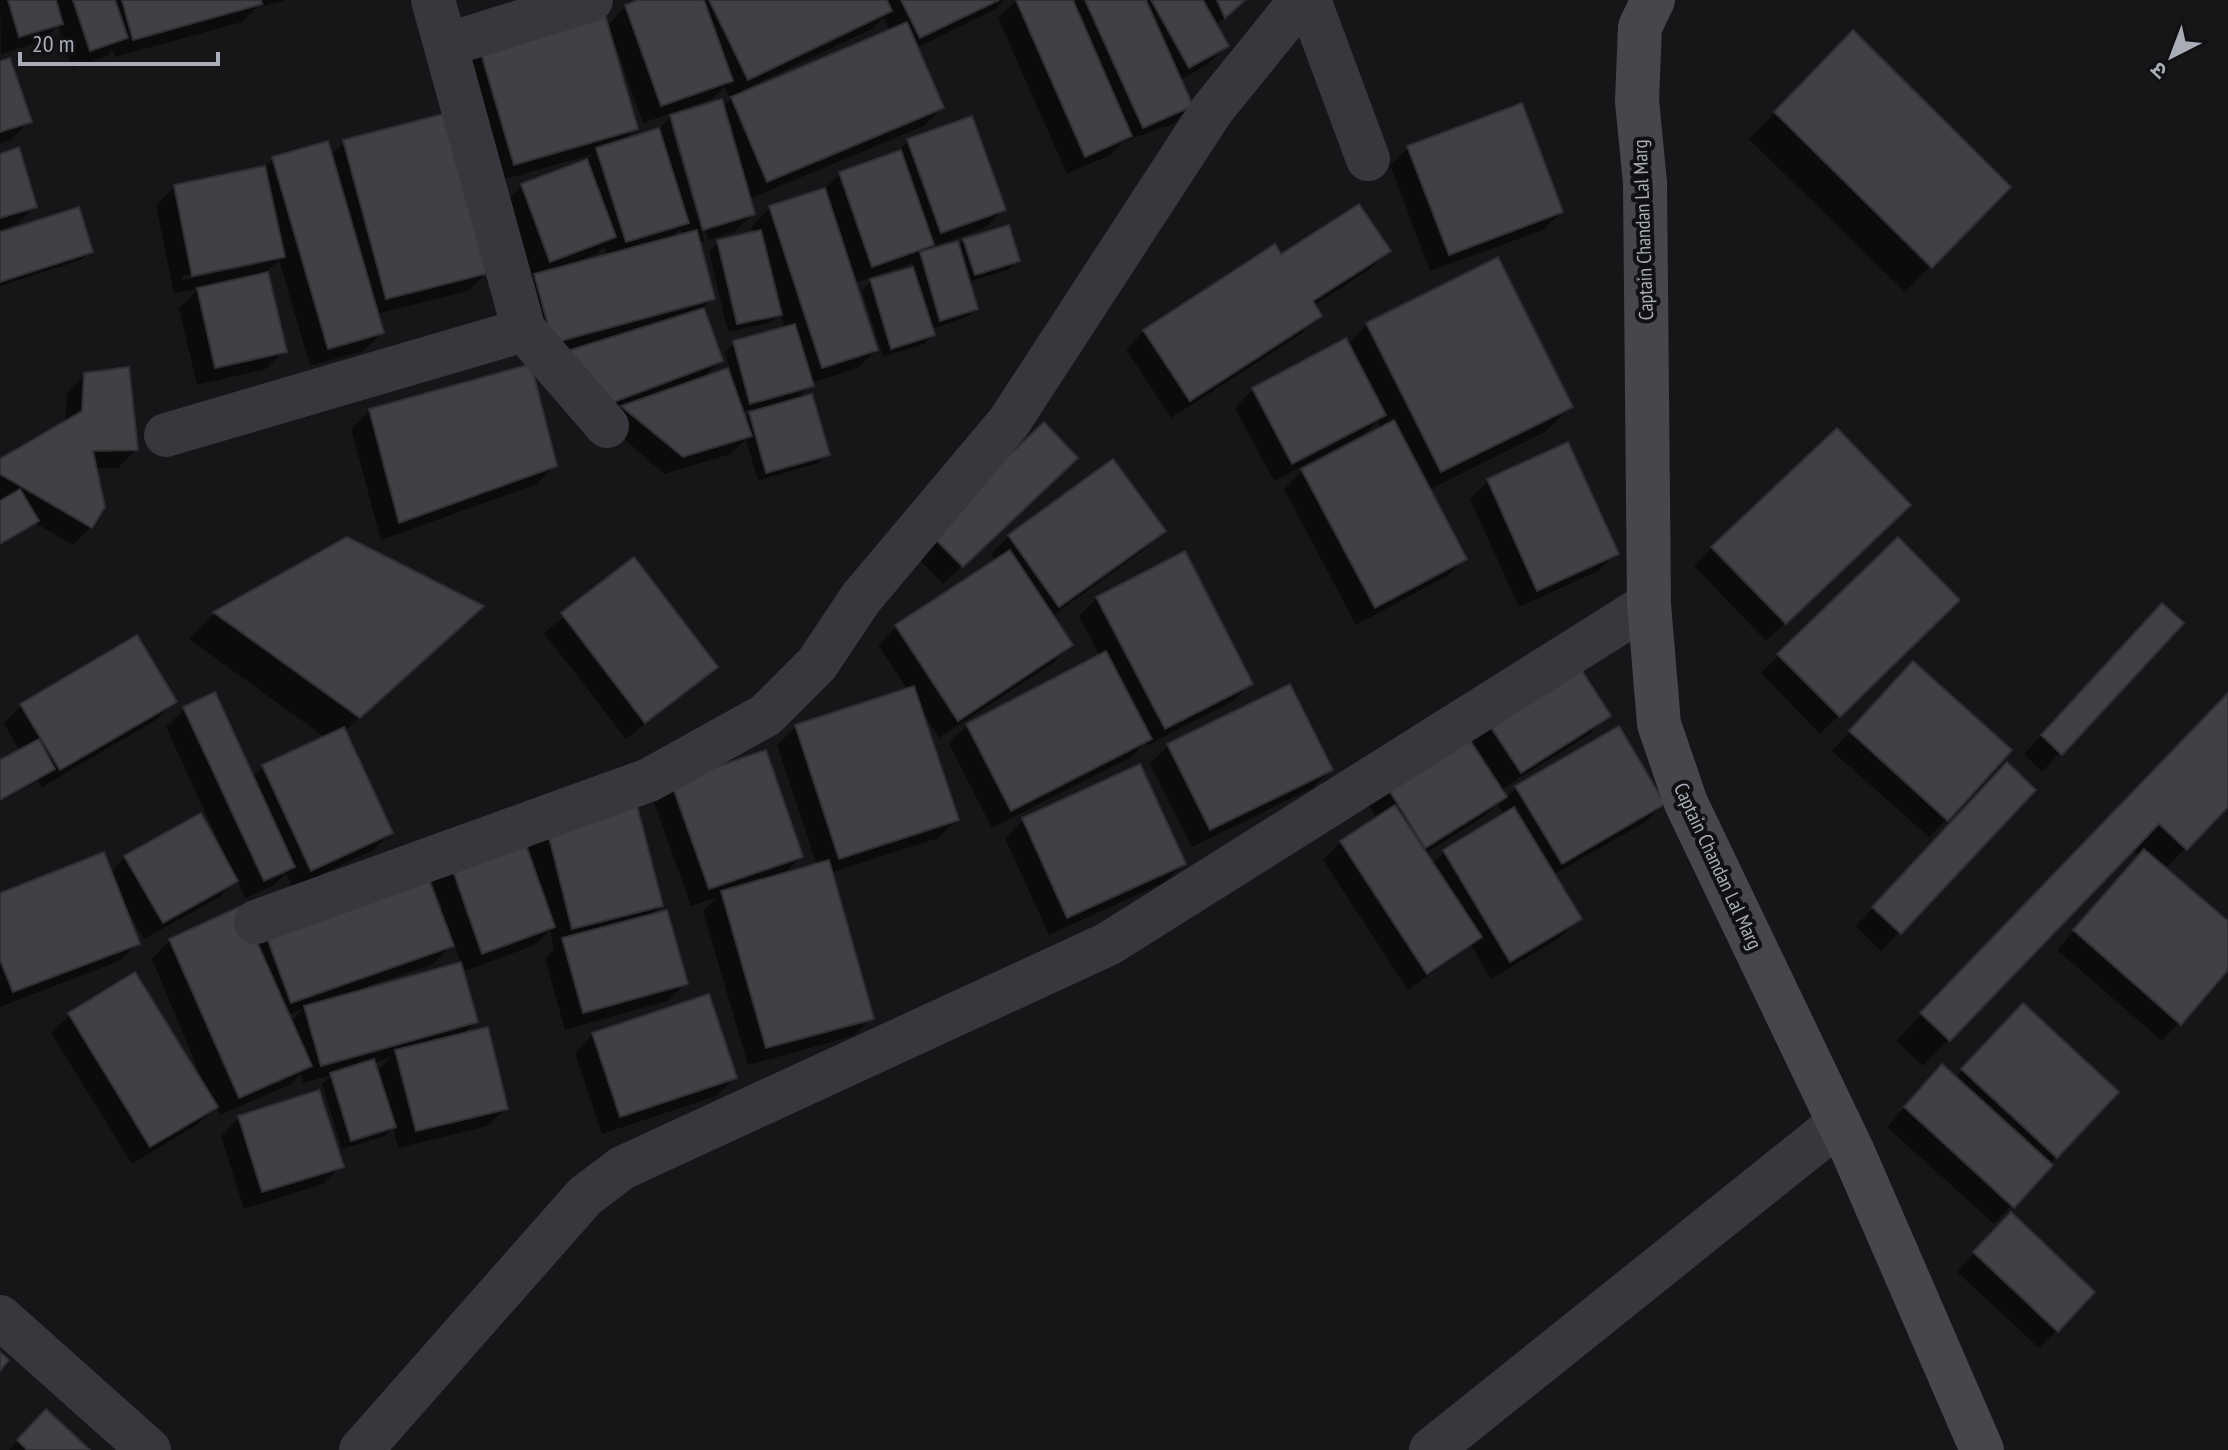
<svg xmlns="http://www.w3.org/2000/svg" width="2228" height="1450" viewBox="0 0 2228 1450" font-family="'PT Sans Narrow','Noto Sans Devanagari',sans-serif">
	<rect width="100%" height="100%" fill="#161618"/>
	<g fill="#0007" fill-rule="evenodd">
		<polygon points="0,0 286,0 264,6 263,1 242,22 115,57 113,50 107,56 72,68 58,26 42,41 1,54"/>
		<path d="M644,0H1004L994,10L916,48L942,108L924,126L749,199L753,214L734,232L698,243L713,298L702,309L721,360L701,380L730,370L725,352L734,343L785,329L780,313L770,323L728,332L709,251L718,242L754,234L752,226L770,208L822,191L840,174L895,155L908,141L1004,209L986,227L927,249L928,252L957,247L964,241L1008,228L1017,261L1008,270L968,282L976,308L967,317L931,329L933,335L924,344L883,357L862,290L873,279L914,269L912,263L854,283L876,350L858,368L811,383L797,400L827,454L818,463L758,481L746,439L731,454L664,474L535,360L503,204L522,186L585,162L593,154L495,182L461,63L479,45L606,27L626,6ZM883,18L890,31L742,94L741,91L872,29ZM613,39L643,123L712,99L724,87L729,96L737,93L722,108L673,115L658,130L623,141L635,129L610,40ZM671,126H675L708,239L704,240ZM680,229L682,236L669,239ZM604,247L607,257L577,265L576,262L596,254ZM755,408L744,420L741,412Z"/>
		<polygon points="1017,0 1244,0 1215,26 1226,46 1208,64 1180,80 1191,105 1173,124 1123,142 1112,154 1067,174 998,18"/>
		<polygon points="1853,33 2008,187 1905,292 1749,139"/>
		<polygon points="0,63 29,121 11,140 0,143"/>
		<path d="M344,142L486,273L468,291L376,314L382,333L363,351L310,366L279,260L266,272L284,351L266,369L197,385L179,308L200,288L174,293L156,205L175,187L263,168L273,159L330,156ZM264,259V263L183,280L182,276Z"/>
		<polygon points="1409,147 1561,212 1543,230 1430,271 1390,165"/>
		<polygon points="0,156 35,206 17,224 0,230"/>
		<polygon points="0,235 90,251 81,260 0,286"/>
		<polygon points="1388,251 1370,269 1313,306 1319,315 1301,334 1171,418 1126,349 1144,331 1281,257"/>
		<polygon points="1367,325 1571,406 1545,432 1429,490 1465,558 1447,576 1356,625 1284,489 1302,471 1381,429 1377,421 1366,433 1274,481 1235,408 1253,389 1347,345"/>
		<polygon points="85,374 136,450 118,468 95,468 91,527 73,545 35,523 0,546 0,461 65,424 67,393"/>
		<polygon points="370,411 555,465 537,484 381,540 351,429"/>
		<polygon points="1057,476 943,584 911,551"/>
		<polygon points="1488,481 1617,553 1598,571 1519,607 1470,499"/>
		<polygon points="1890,523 1766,641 1694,566 1712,548"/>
		<polygon points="1163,531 1145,549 1052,616 1071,645 1053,663 939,738 922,712 957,820 938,838 830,873 872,1018 853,1036 748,1065 703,911 717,897 691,906 654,802 672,783 801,856 782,876 817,866 777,745 796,727 908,690 878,645 896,627 996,561 991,554 1009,536"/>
		<polygon points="347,539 481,607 344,732 391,833 372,851 292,888 286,873 274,885 245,898 237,879 218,898 144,939 128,912 138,943 119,961 0,1007 0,895 110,873 125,857 224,853 166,727 185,709 252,777 263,767 326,738 189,639 214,614"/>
		<polygon points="1898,540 1957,600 1820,734 1761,673"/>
		<polygon points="633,560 716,667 626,739 544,633"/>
		<polygon points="1097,598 1251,683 1233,701 1146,746 1145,743 1131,757 992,828 949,744 967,725 1100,656 1079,616"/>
		<polygon points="2181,623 2042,772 2024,754 2144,624"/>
		<polygon points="1895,682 1947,819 1929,837 1832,751"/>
		<polygon points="2228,694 2228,805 2165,869 2228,923 2228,967 2162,1041 2057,950 2140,856 2132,849 1923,1066 1896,1041"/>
		<polygon points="174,701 156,720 42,787 38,781 0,802 0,763 20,752 4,723 22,705"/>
		<path d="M1608,715L1590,734L1500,790L1505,799L1517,787L1663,804L1645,822L1553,875L1579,918L1561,937L1491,979L1471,945L1408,990L1323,860L1341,842L1377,819L1367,802L1488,721ZM1497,803L1504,815L1444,852L1432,864L1425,854L1486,815Z"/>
		<polygon points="1168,746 1331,770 1312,788 1192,847 1150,764"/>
		<polygon points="1989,783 2033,790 1881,951 1856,926"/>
		<polygon points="1023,820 1183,864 1165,882 1049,935 1005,838"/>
		<path d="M546,823L660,906L649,917L686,983L667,1001L565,1030L545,958L554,949L550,930L535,945L462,972L476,1021L461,1036L506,1108L487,1126L398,1148L393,1127L385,1136L342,1149L322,1084L332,1075L303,1083L301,1074L291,1084L220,1115L216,1106L198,1124L132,1164L51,1033L70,1015L208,1094L152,959L170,940L438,910L442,908L431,879L450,861L532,859L527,841ZM454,943L461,964L369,990L368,986L433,964ZM303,1009L290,1022L287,1015ZM390,1058L376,1072L374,1063Z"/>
		<polygon points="2005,1024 2116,1092 1994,1224 1887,1127 1924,1085 1955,1078"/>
		<polygon points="593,1034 735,1077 716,1096 602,1134 575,1053"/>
		<polygon points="239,1118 341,1166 323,1184 244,1209 221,1136"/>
		<polygon points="1993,1233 2057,1330 2039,1348 1957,1272"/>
		<polygon points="46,1412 87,1450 9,1450"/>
	</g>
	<g fill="#404145" stroke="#303034" stroke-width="2">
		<polygon points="8,0 56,0 63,24 19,37"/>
		<polygon points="73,0 115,0 128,38 90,51"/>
		<polygon points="122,0 261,0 262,4 133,40"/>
		<polygon points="638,0 704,0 733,81 661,106 625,5"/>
		<polygon points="709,0 887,0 892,11 748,80"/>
		<polygon points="901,0 999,0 920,38"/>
		<polygon points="1016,0 1073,0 1132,136 1085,157"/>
		<polygon points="1085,0 1146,0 1193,106 1143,128"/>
		<polygon points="1151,0 1203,0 1229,46 1189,68"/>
		<polygon points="1217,0 1245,0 1225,18"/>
		<polygon points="603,8 638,129 514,165 478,43"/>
		<polygon points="907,22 944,108 767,182 731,97"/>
		<polygon points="1853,30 2011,187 1932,268 1774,112"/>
		<polygon points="10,58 32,122 0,132 0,61"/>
		<polygon points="722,99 755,214 703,230 670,115"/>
		<polygon points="1522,103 1563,212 1449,255 1407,146"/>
		<polygon points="447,113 489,273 386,299 343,140"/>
		<polygon points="972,116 1006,210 941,233 907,139"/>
		<polygon points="659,128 689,223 626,242 596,148"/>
		<polygon points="328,141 384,333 328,349 272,157"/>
		<polygon points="19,147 37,207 0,218 0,154"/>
		<polygon points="901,150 934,245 872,267 839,172"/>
		<polygon points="587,159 616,237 550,262 521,184"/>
		<polygon points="265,166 285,257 192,276 174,185"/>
		<polygon points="825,188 878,350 822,368 769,206"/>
		<polygon points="1359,204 1391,251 1313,301 1322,316 1190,401 1143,330 1275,244 1281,254"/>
		<polygon points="79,207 93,252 0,282 0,232"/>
		<polygon points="1009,225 1020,261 975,275 963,239"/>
		<polygon points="697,230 715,299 553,343 534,274"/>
		<polygon points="761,230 782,315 737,324 717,240"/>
		<polygon points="958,241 978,309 940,321 920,252"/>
		<polygon points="1498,257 1573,407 1441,472 1366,323"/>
		<polygon points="913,267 935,335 891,349 870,279"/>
		<polygon points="268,272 287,352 215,368 197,288"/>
		<polygon points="704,308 723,361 611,403 561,353"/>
		<polygon points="795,324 814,386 750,404 733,341"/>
		<polygon points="1346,338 1386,415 1292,464 1252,388"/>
		<polygon points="531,364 557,466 399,523 369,409"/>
		<polygon points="129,367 138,450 93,451 105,507 92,528 0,474 0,459 82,411 84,373"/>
		<polygon points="728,368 752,436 683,457 621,406"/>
		<polygon points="812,394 830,455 766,473 749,412"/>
		<polygon points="1394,420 1467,559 1375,608 1301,469"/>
		<polygon points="1044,422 1078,458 963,567 928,532"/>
		<polygon points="1837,428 1911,505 1786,624 1711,547"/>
		<polygon points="1568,442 1619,554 1537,591 1487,479"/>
		<polygon points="1113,459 1166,531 1059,607 1008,535"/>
		<polygon points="20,489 39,521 0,544 0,501"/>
		<polygon points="347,537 484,606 360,718 213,612"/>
		<polygon points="1898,537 1960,600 1840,717 1777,654"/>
		<polygon points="1010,550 1073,645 958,721 895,625"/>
		<polygon points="1185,551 1253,684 1165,729 1096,597"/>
		<polygon points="634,557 718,667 645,723 561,613"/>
		<polygon points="2162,603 2184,623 2062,755 2041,735"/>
		<polygon points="137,635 177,702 60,770 20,704"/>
		<polygon points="1106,651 1152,739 1011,811 966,724"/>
		<polygon points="1913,661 2012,750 1948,821 1849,731"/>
		<polygon points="1577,663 1611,716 1521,773 1486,720"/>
		<polygon points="1290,684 1333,770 1210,830 1167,744"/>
		<polygon points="914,686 959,820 839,859 795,725"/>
		<polygon points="215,692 295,867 264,881 183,707"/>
		<polygon points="2228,693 2228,807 2187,850 2159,824 1950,1041 1920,1013"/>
		<polygon points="1619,726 1665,804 1562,864 1515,786"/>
		<polygon points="344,727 393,833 311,871 262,765"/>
		<polygon points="1464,731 1507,797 1425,848 1384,782"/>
		<polygon points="39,739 55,769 0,800 0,760"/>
		<polygon points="766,750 803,857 709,889 671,782"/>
		<polygon points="2007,762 2036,790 1901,934 1872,907"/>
		<polygon points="1140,764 1186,864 1067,918 1022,818"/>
		<polygon points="635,798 663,906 572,929 545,821"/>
		<polygon points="1395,805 1482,937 1427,974 1340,841"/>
		<polygon points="1514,807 1582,919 1510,962 1443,850"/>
		<polygon points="201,813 238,881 163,923 124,856"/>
		<polygon points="522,834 555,927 482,954 449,859"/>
		<polygon points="2144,849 2228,921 2228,970 2181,1025 2073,930"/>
		<polygon points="104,852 140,944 13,992 0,960 0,893"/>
		<polygon points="829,860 874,1019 766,1048 721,891"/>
		<polygon points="425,869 454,946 291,1003 263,927"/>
		<polygon points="241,906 312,1066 239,1098 169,939"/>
		<polygon points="667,910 688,984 583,1013 562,938"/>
		<polygon points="461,962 478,1022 321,1066 304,1006"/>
		<polygon points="135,972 218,1107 150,1147 68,1013"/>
		<polygon points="709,994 737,1078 620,1117 592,1033"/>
		<polygon points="2023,1003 2119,1092 2057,1158 1961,1069"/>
		<polygon points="488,1027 508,1109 416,1131 395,1050"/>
		<polygon points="374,1059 396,1127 351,1141 330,1073"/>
		<polygon points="1942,1064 2053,1165 2014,1208 1904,1107"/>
		<polygon points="319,1090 344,1167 262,1192 238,1116"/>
		<polygon points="2011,1212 2095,1292 2058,1332 1973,1252"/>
		<polygon points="0,1352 9,1360 0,1371"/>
		<polygon points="46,1409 90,1450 27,1450 17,1440"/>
	</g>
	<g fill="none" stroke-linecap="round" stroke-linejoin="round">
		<g stroke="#37383d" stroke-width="44">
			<polyline points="433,0 524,330 607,426"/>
			<polyline points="1309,0 1368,159"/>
			<polyline points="446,45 591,0"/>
			<polyline points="166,435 524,330"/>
			<polyline points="256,922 649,780 766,715 817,664 861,598 1009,422 1212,110 1301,0"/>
			<polyline points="0,1317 149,1450"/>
			<polyline points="361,1450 585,1196 622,1168 1108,944 1649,604"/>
			<polyline points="1431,1450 1839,1123"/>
		</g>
		<polyline stroke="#45474d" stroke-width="44" points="1653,0 1640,27 1637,101 1645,183 1649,604 1659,724 1686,803 1853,1152 1982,1450"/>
	</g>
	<g text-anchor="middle" stroke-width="8" stroke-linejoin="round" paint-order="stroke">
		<g font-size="20" fill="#a8adb8" stroke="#111113">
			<text transform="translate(1643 230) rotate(-92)" y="7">Captain Chandan Lal Marg</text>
			<text transform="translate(1718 866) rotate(65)" y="7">Captain Chandan Lal Marg</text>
		</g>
	</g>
	<g transform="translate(2172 56) rotate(222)" stroke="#111113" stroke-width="6" paint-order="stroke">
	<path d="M0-6L14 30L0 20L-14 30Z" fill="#a8adb8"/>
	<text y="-12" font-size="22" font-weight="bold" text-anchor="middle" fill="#a8adb8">उ</text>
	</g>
	<path d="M20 52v12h198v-12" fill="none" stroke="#a8adb8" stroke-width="4"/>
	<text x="32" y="52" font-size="24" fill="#a8adb8" stroke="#111113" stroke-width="6" paint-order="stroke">20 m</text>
</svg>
